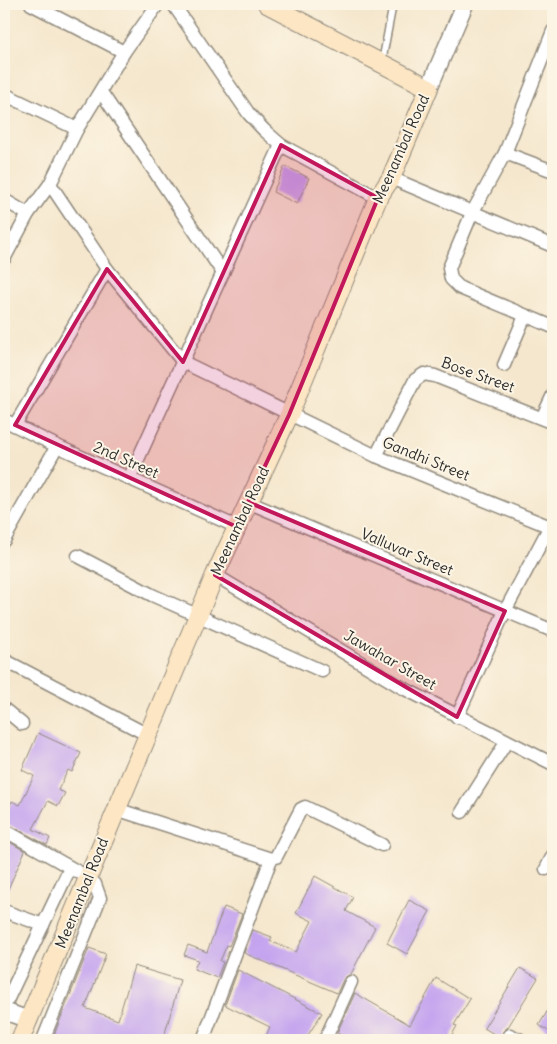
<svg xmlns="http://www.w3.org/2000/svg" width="557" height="1044" viewBox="0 0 557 1044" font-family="Delius,sans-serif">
	<rect width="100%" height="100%" fill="#fcf5e5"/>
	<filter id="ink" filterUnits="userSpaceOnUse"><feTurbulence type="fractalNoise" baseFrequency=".02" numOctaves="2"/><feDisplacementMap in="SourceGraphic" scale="10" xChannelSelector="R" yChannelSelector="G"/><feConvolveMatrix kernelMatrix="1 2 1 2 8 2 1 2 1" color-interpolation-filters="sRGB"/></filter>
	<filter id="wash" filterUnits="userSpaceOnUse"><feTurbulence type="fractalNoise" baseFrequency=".0096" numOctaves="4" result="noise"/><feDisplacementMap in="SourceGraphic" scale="20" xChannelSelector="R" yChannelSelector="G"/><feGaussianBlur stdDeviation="1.12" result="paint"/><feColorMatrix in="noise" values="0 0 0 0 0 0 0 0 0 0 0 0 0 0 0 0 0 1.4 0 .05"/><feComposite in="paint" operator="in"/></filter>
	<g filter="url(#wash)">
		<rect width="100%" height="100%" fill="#f5e7cd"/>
		<g id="blocks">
			<g fill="#c4a4ef">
				<polygon points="285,166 309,178 297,204 273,192"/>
				<polygon points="38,733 81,753 72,772 68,770 58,790 65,793 58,806 48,801 33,829 50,838 47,845 4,822 4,817 12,801 20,805 34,776 22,770"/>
				<polygon points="4,839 25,851 4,898"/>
				<polygon points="315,876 353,897 346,911 375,927 351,974 344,978 337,993 244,953 253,930 272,937 270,941 296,952 312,921 296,913"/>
				<polygon points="409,900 430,911 407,954 387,943"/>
				<polygon points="224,907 242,914 229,946 227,945 220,961 223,962 217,978 194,969 198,960 184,955 188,945 207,952"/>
				<polygon points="89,948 106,954 85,1008 118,1020 134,966 180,980 163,1040 52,1040"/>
				<polygon points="520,968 538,978 508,1027 503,1031 501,1038 484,1028"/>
				<polygon points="238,970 322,1013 305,1040 264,1040 270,1027 225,1005"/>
				<polygon points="436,978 470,999 454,1025 457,1026 449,1040 350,1040 337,1033 355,993 410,1025"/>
				<polygon points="553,1002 553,1034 539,1025"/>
			</g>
		</g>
	</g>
	<g filter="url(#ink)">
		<use href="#blocks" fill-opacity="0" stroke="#90897c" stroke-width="1"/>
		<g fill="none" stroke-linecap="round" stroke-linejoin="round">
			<g stroke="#90897c" stroke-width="9">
				<polyline id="service" points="382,62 393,4"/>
			</g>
			<g stroke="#90897c" stroke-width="15">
				<g id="minor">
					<polyline points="31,4 124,52"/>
					<polyline points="173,4 249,114 264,130 281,145 378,198"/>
					<polyline points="553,31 505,153 472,213 449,268 451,279 460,288 553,327"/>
					<polyline points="101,92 223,273"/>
					<polyline points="4,94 77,129"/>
					<polyline points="505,153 553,171"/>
					<polyline points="391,178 553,246"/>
					<polyline points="50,184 107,269 183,362 376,456 553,528"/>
					<polyline points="4,200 28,214"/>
					<polyline points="4,259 28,214 50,184 77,129 124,52 158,4"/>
					<polyline points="504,365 525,316"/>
					<polyline points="542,418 553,395"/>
					<polyline points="4,420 57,446 237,527"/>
					<polyline points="15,425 107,269"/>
					<polyline points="376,456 415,380 424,374 435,376 553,423"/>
					<polyline points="129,479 281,145"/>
					<polyline points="248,502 553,631"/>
					<polyline points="4,540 57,446"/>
					<polyline points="78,556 152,595 322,671"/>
					<polyline points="215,575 403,688 553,764"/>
					<polyline points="4,660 148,735"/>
					<polyline points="4,709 22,724"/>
					<polyline points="457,717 505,611 550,526"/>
					<polyline points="116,809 271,859 276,857 301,809 305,807 382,845"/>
					<polyline points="462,812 507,741"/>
					<polyline points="4,830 89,878 95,884 100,898 43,1040"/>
					<polyline points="546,869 553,855"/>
					<polyline points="4,911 43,925"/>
					<polyline points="4,1007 70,868"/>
					<polyline points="510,1035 521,1040"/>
					<polyline points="203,1040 271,859"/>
					<polyline points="325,1040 351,982"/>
				</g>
			</g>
			<g stroke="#90897c" stroke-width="19">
				<g id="tertiary">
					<polyline points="429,88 465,4"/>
					<polyline points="4,1011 29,1020"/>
				</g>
			</g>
			<g stroke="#90897c" stroke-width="20">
				<polyline id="secondary" points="20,1040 215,575 289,415 378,198 391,178 429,88 267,4"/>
			</g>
			<use href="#service" stroke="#fff" stroke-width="6"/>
			<use href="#minor" stroke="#fff" stroke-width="12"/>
			<use href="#tertiary" stroke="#fff" stroke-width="16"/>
			<use href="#secondary" stroke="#fce6c4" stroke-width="18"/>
		</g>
	</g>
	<path fill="#c2185b" fill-opacity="0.2" stroke="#c2185b" stroke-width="4" stroke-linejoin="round" d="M281,145L378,198L289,415L248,502L505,611L457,717L215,575L237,527L15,425L107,269L183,362Z"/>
	<g text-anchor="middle" stroke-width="4" stroke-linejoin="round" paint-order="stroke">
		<g font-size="15" fill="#2b2b2b" stroke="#fcf5e5">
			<text transform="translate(401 149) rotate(-66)" y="5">Meenambal Road</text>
			<text transform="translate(478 375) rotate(20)" y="5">Bose Street</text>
			<text transform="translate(426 459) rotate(22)" y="5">Gandhi Street</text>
			<text transform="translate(126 460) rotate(24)" y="5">2nd Street</text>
			<text transform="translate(240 521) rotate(-65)" y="5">Meenambal Road</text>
			<text transform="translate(407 552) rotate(23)" y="5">Valluvar Street</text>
			<text transform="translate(390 660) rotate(30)" y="5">Jawahar Street</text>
			<text transform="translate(82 893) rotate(-68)" y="5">Meenambal Road</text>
		</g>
	</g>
	<rect width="557" height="1044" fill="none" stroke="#fcf5e5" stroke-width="20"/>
</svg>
